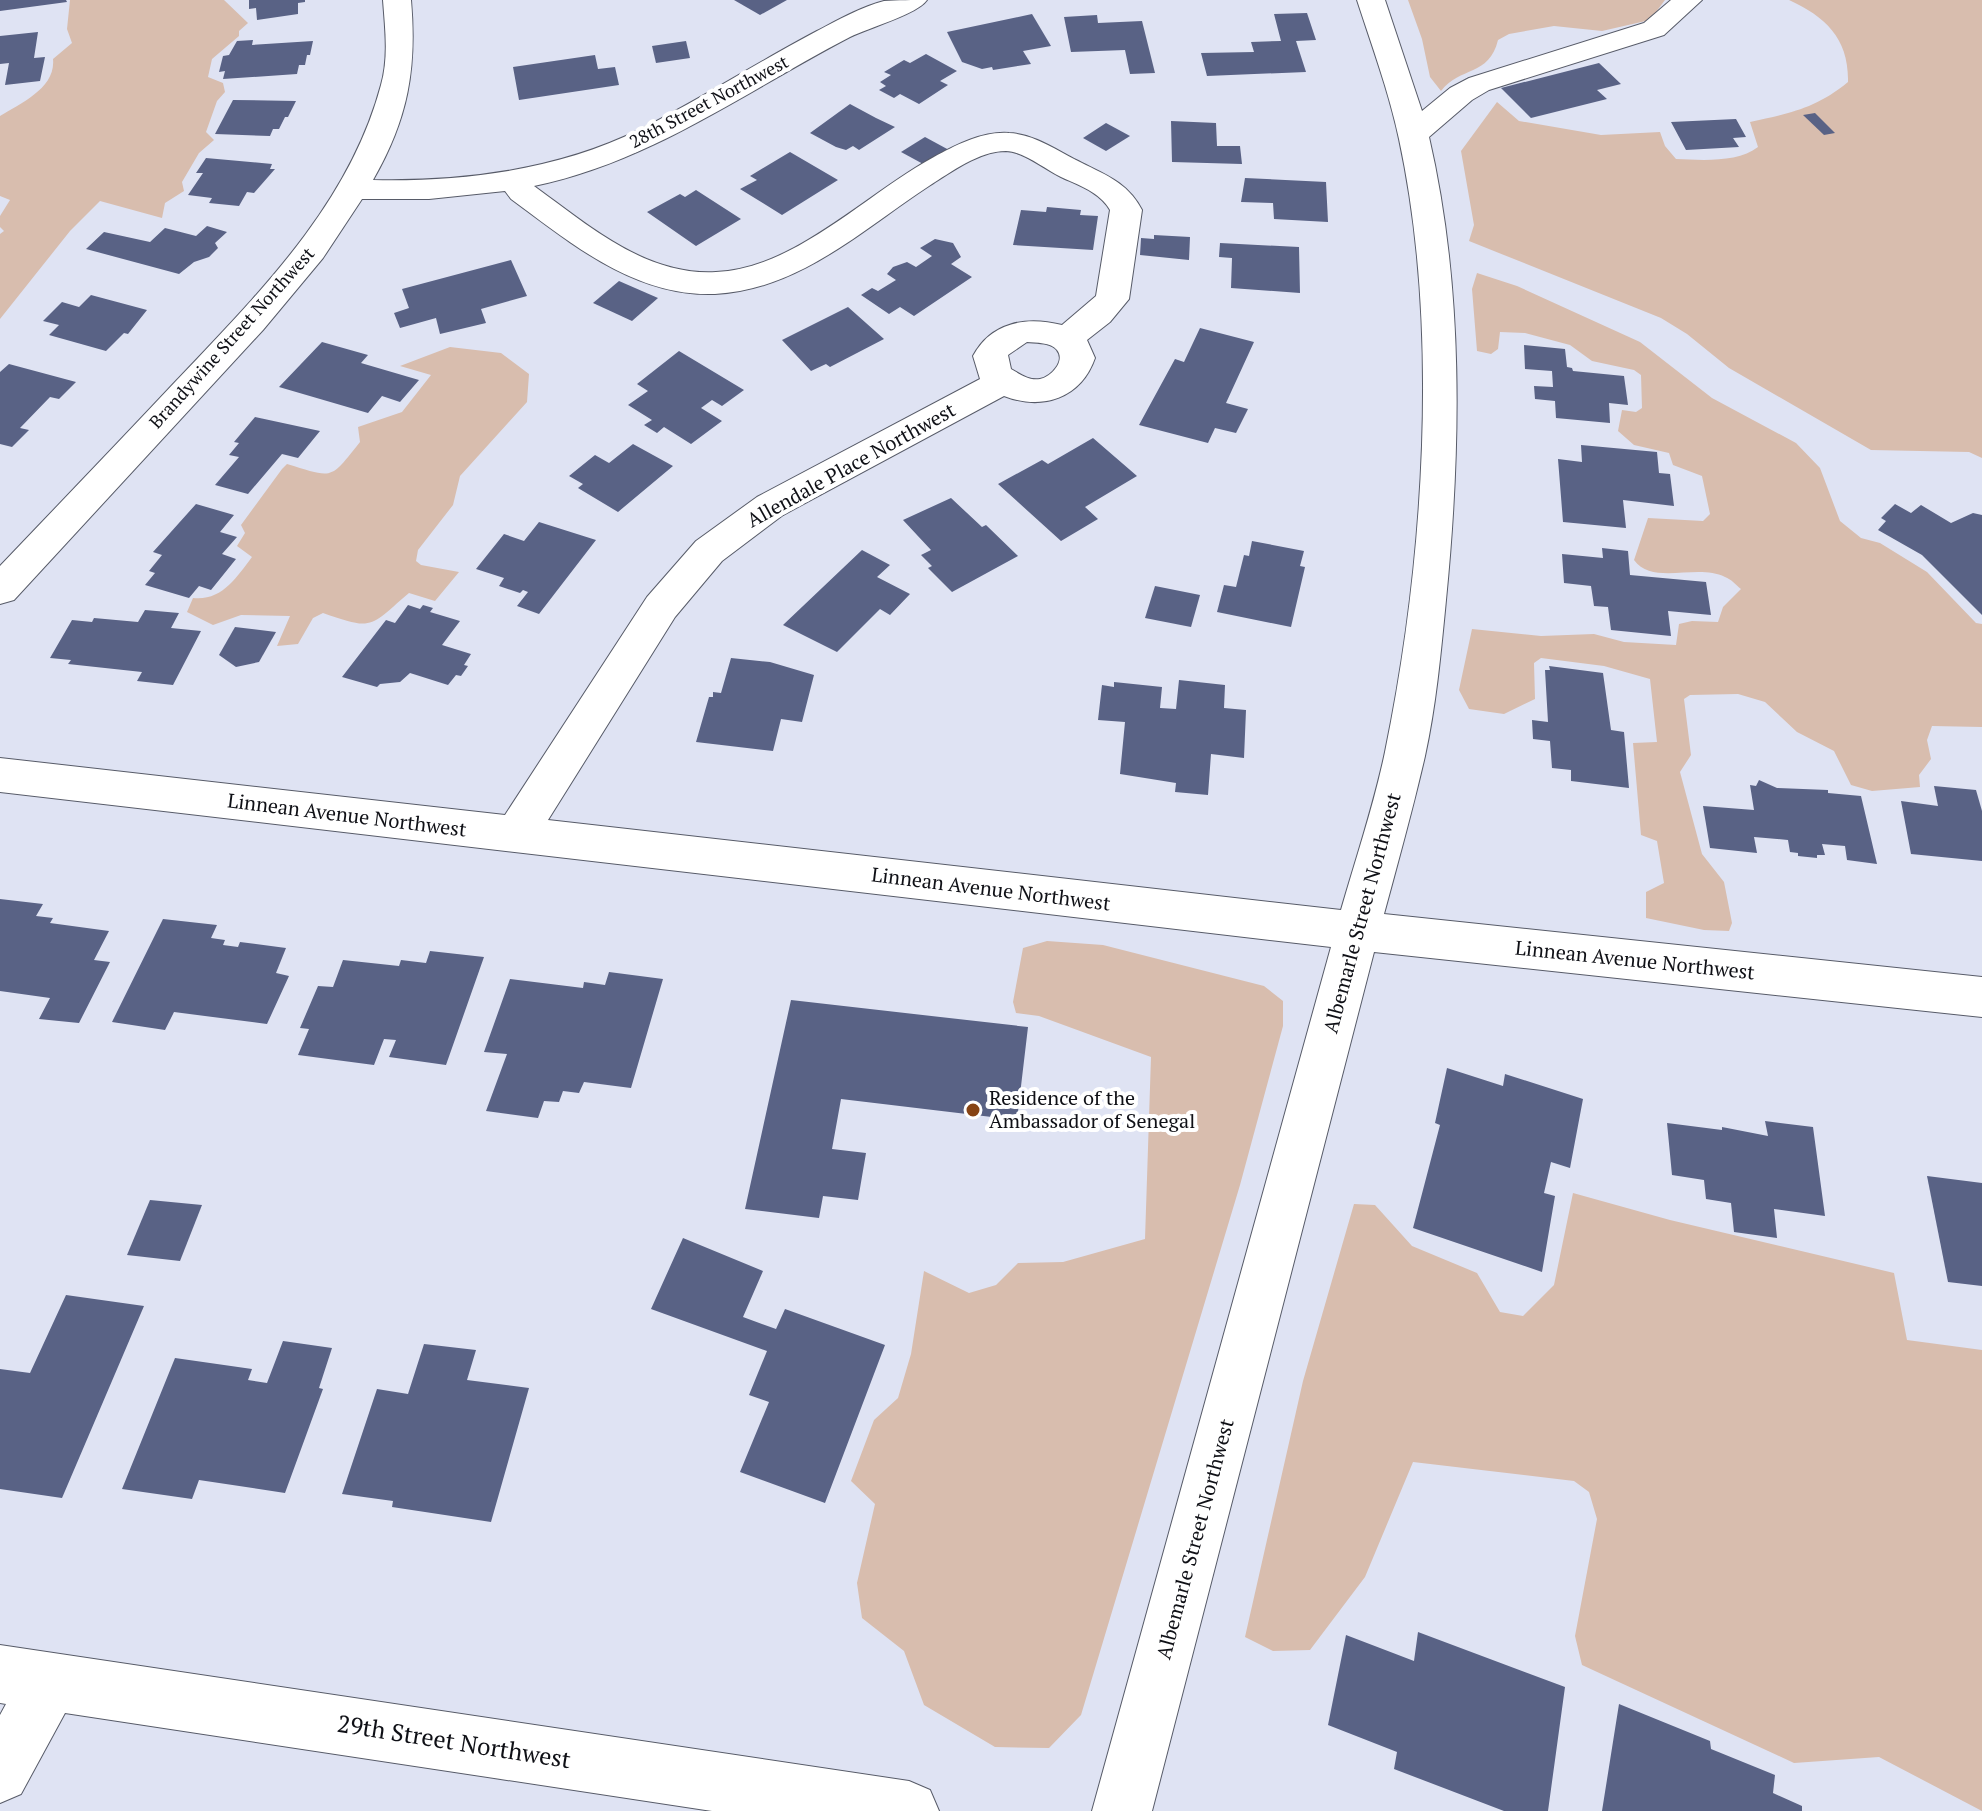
<svg xmlns="http://www.w3.org/2000/svg" width="1982" height="1811" viewBox="0 0 1982 1811" font-family="'PT Serif',serif">
	<rect width="100%" height="100%" fill="#dfe3f3"/>
	<g fill="#d8bdae">
		<path d="M70,0H224L248,23L239,31V36L212,59L208,77L223,83L225,92L217,101L206,132L214,140L199,153L182,182L184,191L165,203L162,218L100,201L70,231L0,319V234L4,231L0,227V216L10,200L0,196V116C21,103 56,88 53,59L72,43L67,29Z"/>
		<path d="M1408,0H1665L1650,20L1602,31L1554,26L1509,34L1498,40C1489,77 1460,66 1441,91L1430,77L1422,39Z"/>
		<path d="M1789,0H1982V458L1969,452L1871,450L1729,368L1687,334L1661,318L1469,241L1474,225L1461,151L1497,102L1519,121L1601,135L1660,132L1665,146L1676,159C1701,160 1738,163 1758,147L1750,122C1790,113 1815,109 1848,82C1849,39 1826,17 1789,0Z"/>
		<path d="M1477,273L1517,286L1640,342L1712,398L1796,443L1820,468L1840,521L1861,538L1880,543L1927,572L1976,623L1982,624V727L1932,726L1927,740L1931,759L1919,775L1920,787L1872,791L1851,785L1834,751L1797,732L1765,702L1738,694L1690,695L1684,699L1691,755L1680,772L1702,854L1724,882L1732,923L1729,931L1704,930L1646,918V892L1664,883L1657,841L1641,835L1633,743L1657,742L1650,679L1604,666L1541,658L1534,663L1535,699L1504,714L1469,709L1459,690L1472,629L1541,636L1594,634L1624,642L1676,645L1679,624L1692,621L1718,622L1723,607L1741,589C1736,585 1731,579 1725,577C1697,563 1653,586 1634,560L1648,518L1703,521L1710,514L1702,476L1673,465L1669,453L1634,445L1618,431L1622,410L1636,412L1642,408L1641,375L1634,370L1592,361L1570,345L1525,333L1500,332L1498,349L1491,354L1477,351L1472,289Z"/>
		<path d="M450,347L501,353L529,374L527,402L460,476L453,505L418,550L416,561L421,565L459,572L435,601L409,593C369,627 374,631 323,613L313,618L298,644L277,646L290,616L241,615L213,625L187,612L193,598C222,601 236,578 252,557L237,546L245,533L241,525L282,469L287,464C334,478 329,481 360,442L358,427L402,412L431,375L400,366Z"/>
		<polygon points="1047,941 1103,945 1264,986 1283,1001 1283,1026 1240,1185 1081,1715 1049,1748 995,1747 924,1705 904,1651 862,1618 857,1583 875,1504 851,1481 874,1420 898,1398 911,1354 924,1271 969,1293 996,1285 1018,1263 1063,1262 1145,1239 1151,1057 1039,1016 1016,1013 1013,1002 1023,948"/>
		<polygon points="1573,1193 1670,1220 1894,1273 1907,1340 1982,1350 1982,1811 1879,1757 1794,1763 1582,1665 1575,1636 1597,1519 1589,1492 1574,1481 1413,1462 1365,1577 1310,1650 1273,1651 1245,1637 1303,1381 1354,1204 1375,1205 1412,1246 1477,1273 1500,1312 1523,1316 1554,1285"/>
	</g>
	<g fill="#596285">
		<polygon points="0,0 66,0 67,2 0,11"/>
		<polygon points="249,0 305,0 305,2 298,3 298,14 257,20 256,8 249,9"/>
		<polygon points="734,0 787,0 760,15"/>
		<polygon points="1307,13 1316,40 1296,41 1306,72 1207,76 1201,53 1254,52 1251,42 1281,41 1274,14"/>
		<polygon points="1032,14 1051,46 1023,51 1031,64 993,70 992,67 982,69 962,62 947,32"/>
		<polygon points="1097,15 1098,23 1142,21 1155,73 1130,74 1125,50 1071,52 1064,17"/>
		<polygon points="38,32 34,58 45,57 40,81 5,85 9,63 0,64 0,36"/>
		<polygon points="253,40 252,45 313,41 310,55 307,55 305,65 299,65 297,74 223,79 225,71 219,72 223,56 229,55 237,41"/>
		<polygon points="686,41 690,58 656,63 652,46"/>
		<polygon points="926,54 957,71 940,81 948,85 919,104 900,94 894,98 879,90 886,86 880,82 891,75 884,72 904,60 910,63"/>
		<polygon points="595,55 598,69 615,67 619,85 519,100 513,67"/>
		<polygon points="1599,63 1621,84 1597,90 1607,99 1531,118 1501,88"/>
		<polygon points="233,100 296,101 288,117 285,117 279,129 273,129 270,136 215,134"/>
		<polygon points="850,104 876,118 895,127 859,150 853,146 846,150 836,147 810,133"/>
		<polygon points="1815,113 1835,133 1824,135 1803,115"/>
		<polygon points="1736,119 1746,137 1733,138 1739,147 1686,150 1671,122"/>
		<polygon points="1171,121 1216,123 1217,146 1240,146 1242,164 1172,162"/>
		<polygon points="1106,123 1130,136 1106,151 1083,138"/>
		<polygon points="925,137 949,150 925,165 901,152"/>
		<polygon points="790,152 838,180 782,215 740,189 757,180 750,176"/>
		<polygon points="206,158 272,164 270,169 275,169 254,193 247,192 239,206 209,203 212,198 188,195 203,173 196,173"/>
		<polygon points="1245,178 1326,182 1328,222 1274,219 1273,203 1241,202"/>
		<polygon points="696,190 741,219 696,246 647,212 680,194 685,197"/>
		<polygon points="1047,207 1081,210 1080,215 1098,216 1093,250 1013,245 1021,210 1046,212"/>
		<polygon points="207,226 227,232 215,243 218,248 209,257 194,262 179,274 86,249 104,232 150,242 165,228 196,236"/>
		<polygon points="1154,235 1190,237 1189,260 1140,255 1141,238 1154,239"/>
		<polygon points="935,239 953,243 961,257 951,264 972,277 914,316 900,307 889,314 861,295 872,288 878,291 896,280 887,274 893,267 907,262 916,267 932,256 920,248"/>
		<polygon points="1220,243 1299,247 1300,293 1231,288 1232,258 1219,257"/>
		<polygon points="511,260 527,296 481,309 486,323 440,334 436,318 400,328 394,313 409,308 402,289"/>
		<polygon points="619,281 658,298 632,321 593,303"/>
		<polygon points="91,295 147,310 128,334 124,333 106,351 49,335 59,325 43,321 62,302 79,307"/>
		<polygon points="848,307 884,339 830,367 826,364 811,371 782,340"/>
		<polygon points="1200,328 1254,342 1226,403 1248,409 1236,433 1215,428 1208,443 1139,425 1175,359 1184,362"/>
		<polygon points="322,342 368,355 361,363 419,380 400,402 382,396 368,413 279,387"/>
		<polygon points="1524,345 1565,349 1567,367 1572,368 1573,371 1624,376 1628,405 1609,403 1610,423 1556,418 1555,401 1535,399 1534,386 1553,387 1552,371 1525,369"/>
		<polygon points="679,351 744,390 722,406 712,400 701,408 722,421 691,444 664,427 657,433 644,425 652,420 628,405 648,391 637,384"/>
		<polygon points="9,364 76,382 59,399 50,397 20,428 29,430 12,447 0,444 0,372"/>
		<polygon points="255,417 320,431 298,458 282,454 248,494 215,485 239,457 229,455 239,443 234,442"/>
		<polygon points="1093,438 1137,476 1085,507 1098,519 1061,541 998,484 1042,460 1048,464"/>
		<polygon points="633,444 673,466 618,512 578,488 583,484 569,476 595,455 609,463"/>
		<polygon points="1581,445 1657,452 1659,473 1670,474 1674,506 1623,500 1626,528 1563,522 1558,459 1582,462"/>
		<polygon points="951,498 982,527 986,525 1018,556 952,592 928,568 932,566 921,555 931,550 903,520"/>
		<polygon points="196,504 234,515 220,532 237,537 222,554 236,559 211,590 199,586 189,598 145,585 155,573 149,571 162,555 153,552"/>
		<polygon points="1895,504 1911,513 1921,505 1951,523 1973,513 1982,515 1982,615 1922,555 1878,530 1886,521 1881,518"/>
		<polygon points="539,522 596,540 539,614 517,606 528,592 523,590 520,593 499,586 504,578 476,569 504,534 524,541"/>
		<polygon points="1252,541 1304,551 1300,566 1305,567 1291,627 1217,612 1224,585 1236,587 1244,555 1249,556"/>
		<polygon points="1602,548 1628,551 1630,575 1706,582 1711,615 1668,611 1671,636 1611,630 1608,607 1594,606 1591,586 1564,583 1562,554 1603,558"/>
		<polygon points="862,550 890,565 877,577 910,594 890,615 880,609 837,652 783,625"/>
		<polygon points="1155,586 1200,595 1191,627 1145,618"/>
		<polygon points="408,605 420,609 423,605 433,608 430,612 460,621 442,645 471,654 464,665 468,666 461,676 456,675 448,685 410,673 400,682 380,684 377,687 342,677 386,620 395,623"/>
		<polygon points="145,610 179,613 171,628 201,631 173,685 137,681 142,672 68,664 71,660 50,658 72,620 92,622 94,618 138,622"/>
		<polygon points="235,627 276,632 259,662 236,667 219,655"/>
		<polygon points="731,658 770,662 814,675 802,722 781,719 773,751 696,742 709,697 713,697 713,692 721,693"/>
		<polygon points="1549,666 1603,673 1611,730 1624,732 1629,788 1571,781 1571,770 1552,768 1550,741 1533,739 1532,720 1548,722 1545,670 1550,670"/>
		<polygon points="1179,680 1225,685 1224,708 1246,710 1244,758 1211,754 1208,795 1175,792 1176,783 1120,774 1125,722 1098,720 1102,685 1114,687 1114,682 1162,687 1160,708 1176,709"/>
		<polygon points="1759,780 1777,788 1828,790 1828,793 1861,796 1877,864 1847,860 1845,846 1822,844 1825,855 1817,855 1817,858 1798,856 1798,853 1790,852 1788,840 1754,837 1757,853 1710,848 1703,806 1754,810 1750,785 1756,786"/>
		<polygon points="1934,786 1976,790 1982,811 1982,861 1911,854 1901,801 1938,806"/>
		<polygon points="0,899 43,904 36,916 53,918 50,923 109,931 94,960 110,962 79,1023 39,1019 50,998 0,991"/>
		<polygon points="163,919 217,925 211,938 225,940 223,945 238,947 240,942 286,948 276,973 289,976 267,1024 174,1012 165,1030 112,1022"/>
		<polygon points="430,951 484,957 446,1065 389,1057 396,1040 384,1039 374,1065 298,1055 309,1029 300,1028 318,986 333,987 343,960 399,966 401,960 426,963"/>
		<polygon points="609,972 663,979 631,1088 584,1082 579,1093 563,1091 559,1102 544,1101 538,1118 486,1111 507,1054 484,1052 510,979 583,988 584,982 605,985"/>
		<polygon points="791,1000 1028,1027 1017,1120 841,1099 832,1149 866,1153 858,1200 823,1196 819,1218 745,1209"/>
		<polygon points="1447,1068 1503,1086 1505,1074 1583,1099 1570,1168 1551,1162 1544,1193 1555,1196 1542,1272 1413,1228 1440,1125 1435,1123"/>
		<polygon points="1765,1121 1813,1127 1825,1216 1774,1209 1777,1238 1734,1232 1731,1203 1706,1199 1704,1180 1672,1175 1667,1123 1722,1130 1722,1127 1768,1136"/>
		<polygon points="1927,1176 1982,1183 1982,1286 1948,1282"/>
		<polygon points="150,1200 202,1205 180,1261 127,1255"/>
		<polygon points="683,1238 763,1271 743,1317 776,1329 785,1309 885,1345 825,1503 740,1472 769,1402 749,1395 767,1351 651,1309"/>
		<polygon points="66,1295 144,1306 62,1498 0,1489 0,1369 30,1373"/>
		<polygon points="283,1341 332,1348 319,1388 323,1389 285,1493 199,1480 192,1499 122,1489 175,1358 252,1369 248,1380 267,1383"/>
		<polygon points="424,1344 476,1350 467,1380 529,1388 491,1522 392,1507 393,1501 342,1494 377,1389 408,1394"/>
		<polygon points="1418,1632 1565,1687 1548,1811 1504,1811 1394,1769 1397,1752 1328,1725 1346,1635 1414,1661"/>
		<polygon points="1619,1704 1710,1741 1711,1749 1775,1775 1773,1793 1802,1806 1802,1811 1602,1811"/>
	</g>
	<g fill="none" stroke-linecap="round" stroke-linejoin="round">
		<g stroke="#575b68" stroke-width="2">
			<g id="minor">
				<path d="M383,0H411C417,69 408,119 373,180C465,182 558,170 641,129C701,99 758,62 817,31C838,20 861,7 884,1C897,0 914,0 927,0C918,14 868,28 850,37C746,91 651,162 534,186C588,225 645,276 716,272C795,269 867,193 934,157C956,145 983,131 1009,133C1033,134 1055,149 1076,160C1103,174 1127,181 1142,210L1129,299L1110,322L1087,340L1095,358C1081,398 1043,411 1004,396L783,515L722,561L675,617L548,820L1341,910C1356,858 1374,805 1385,752C1424,563 1440,329 1399,139C1389,92 1372,46 1357,0H1385L1422,111L1450,88L1469,78L1644,23L1671,0H1702L1664,35L1489,90L1472,100L1429,137C1464,288 1461,448 1446,600C1441,652 1436,706 1425,756C1413,809 1398,862 1384,914L1982,977V1017L1374,952L1152,1811H1092L1331,947L0,792V758L505,815L647,597L696,541L757,497L980,379L973,356C991,322 1026,316 1062,325L1096,296L1110,210C1100,192 1078,185 1061,177C1044,169 1025,152 1006,151C979,151 951,172 929,186C863,229 799,290 715,294C635,297 572,244 511,199L505,191L429,199H362L323,258L263,330L14,600L0,604V566C59,504 118,443 176,381C259,293 349,205 381,85C389,57 385,28 383,0ZM1027,342C1036,343 1051,342 1057,350C1066,361 1051,377 1040,379C1029,381 1020,374 1011,369L1008,355Z"/>
				<polygon points="0,1645 909,1781 930,1790 939,1811 712,1811 65,1713 21,1794 0,1803 0,1715 6,1704 0,1703"/>
			</g>
		</g>
		<use href="#minor" fill="#fff" fill-rule="evenodd"/>
	</g>
	<circle fill="#864314" stroke="#fff" stroke-width="3" cx="973" cy="1110" r="8"/>
	<g text-anchor="middle" stroke-width="8" stroke-linejoin="round" paint-order="stroke">
		<g font-size="18" fill="#0f1016" stroke="#fff">
			<text transform="translate(709 102) rotate(-28)" y="6">28th Street Northwest</text>
			<text transform="translate(232 338) rotate(-48)" y="6">Brandywine Street Northwest</text>
		</g>
		<g font-size="20" fill="#0f1016" stroke="#fff">
			<text transform="translate(851 465) rotate(-29)" y="7">Allendale Place Northwest</text>
			<text transform="translate(347 815) rotate(7)" y="7">Linnean Avenue Northwest</text>
			<text transform="translate(991 889) rotate(7)" y="7">Linnean Avenue Northwest</text>
			<text transform="translate(1362 913) rotate(-75)" y="7">Albemarle Street Northwest</text>
			<text transform="translate(1635 960) rotate(6)" y="7">Linnean Avenue Northwest</text>
			<text transform="translate(1195 1539) rotate(-75)" y="7">Albemarle Street Northwest</text>
		</g>
		<g font-size="20" fill="#0f1016" stroke="#fff" text-anchor="start">
			<text x="989" y="1105">Residence of the<tspan x="989" dy="23">Ambassador of Senegal</tspan></text>
		</g>
		<g font-size="24" fill="#0f1016" stroke="#fff">
			<text transform="translate(454 1742) rotate(9)" y="8">29th Street Northwest</text>
		</g>
	</g>
</svg>
